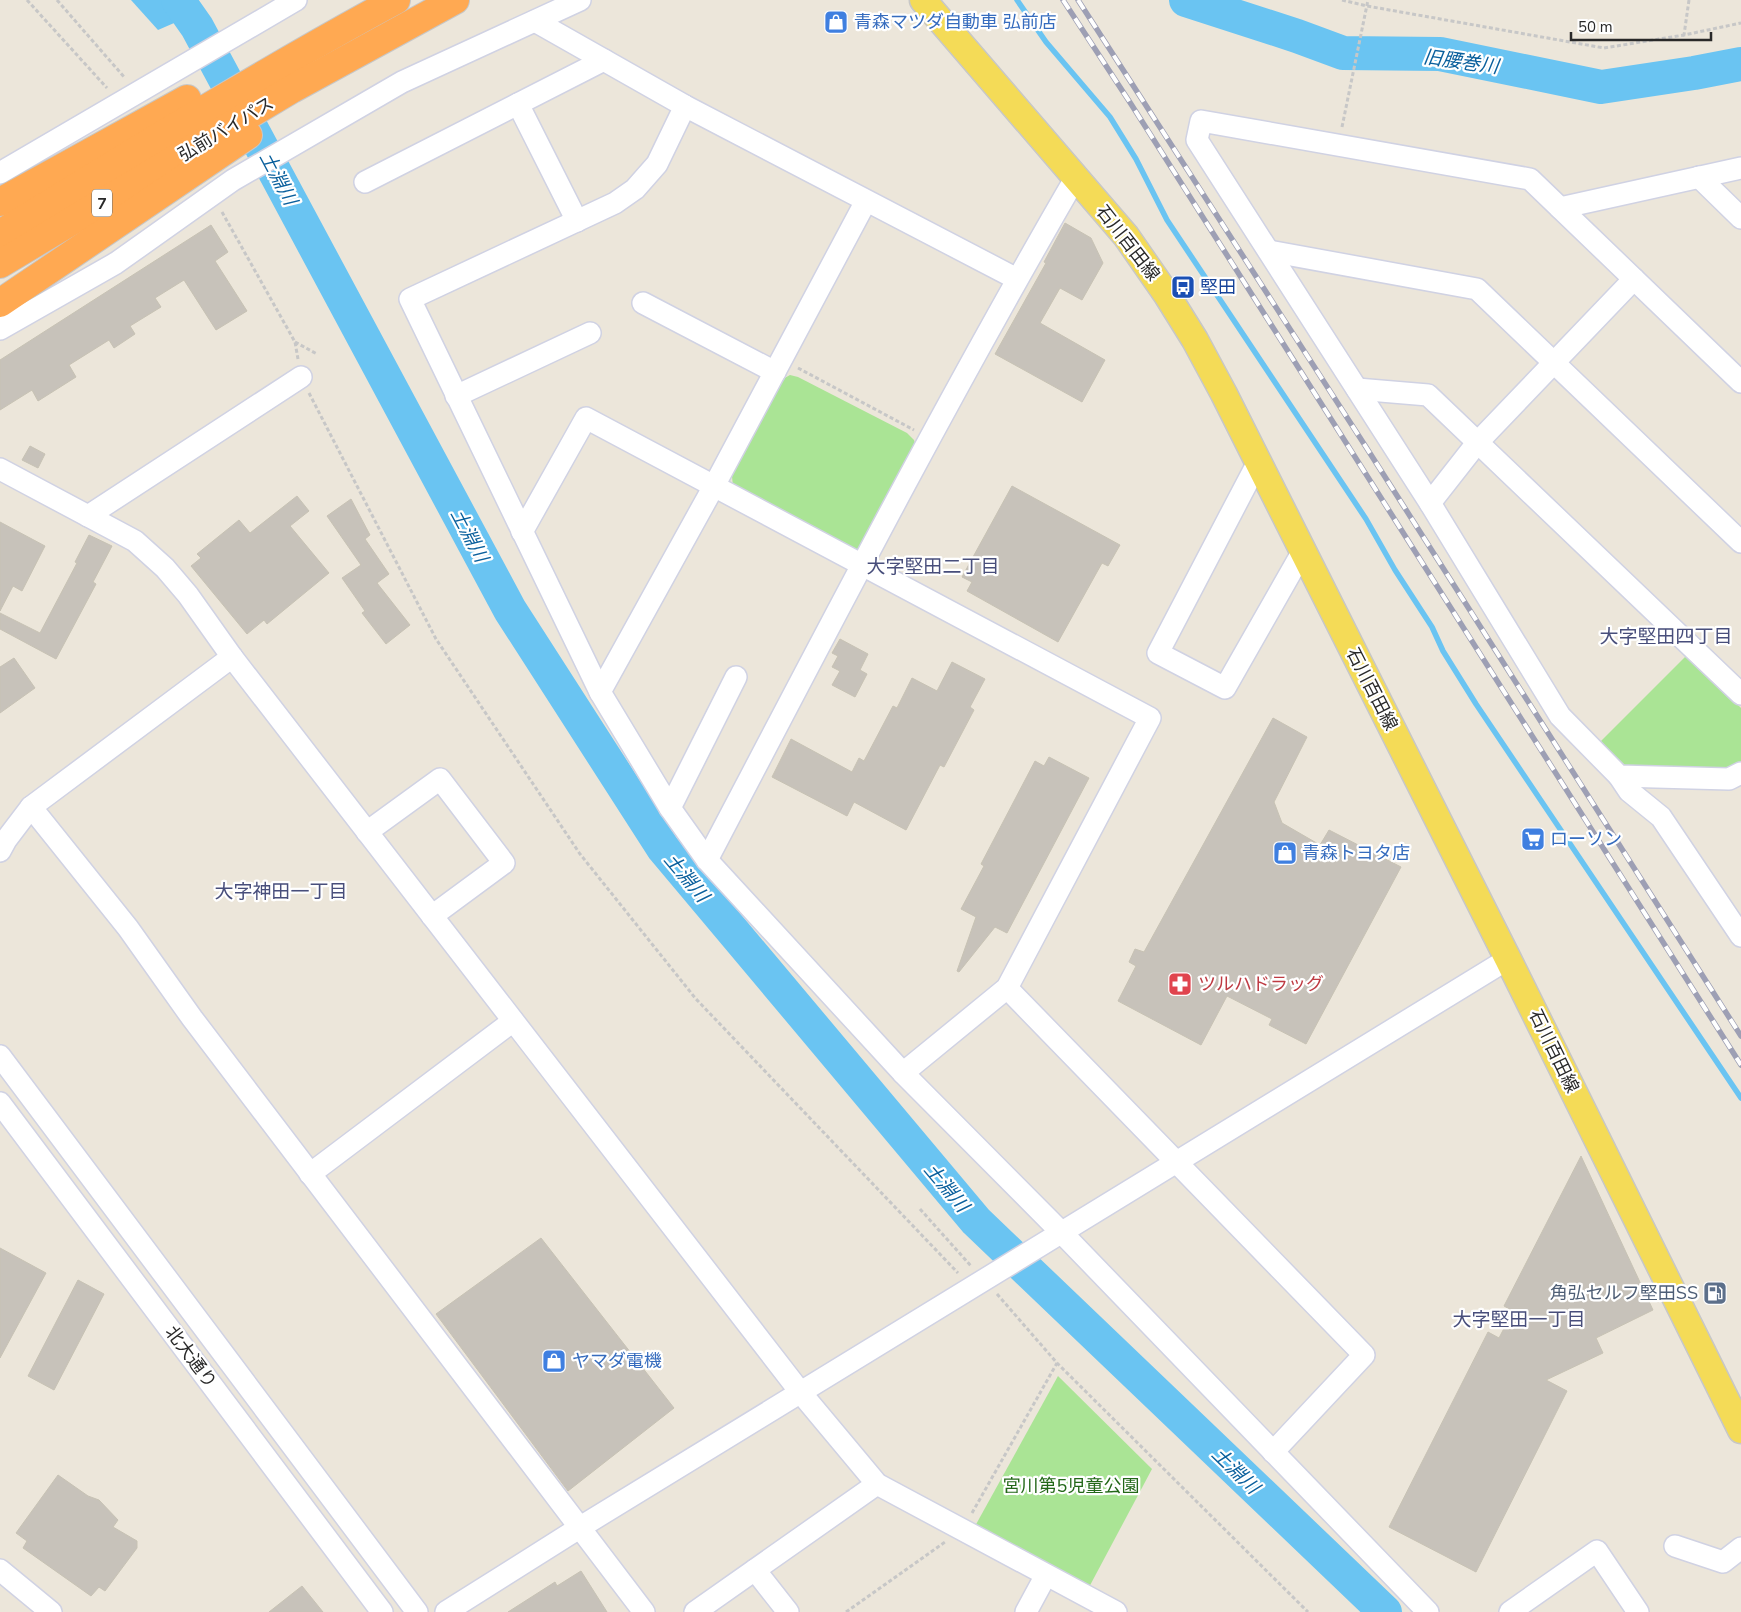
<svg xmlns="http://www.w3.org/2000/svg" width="1741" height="1612" viewBox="0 0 1741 1612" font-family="'Nunito Sans','Noto Sans JP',sans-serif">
	<rect width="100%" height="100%" fill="#ece6da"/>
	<g fill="#aae495">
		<polygon points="790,375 798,377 907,433 914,440 917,449 867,547 856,552 733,487 732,476 781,380"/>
		<polygon points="1687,655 1741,708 1741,763 1730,768 1626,766 1600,742"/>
		<polygon points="1058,1376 1152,1469 1087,1591 974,1528"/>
	</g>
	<polygon fill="#6ac4f2" points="131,0 196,0 204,10 158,30"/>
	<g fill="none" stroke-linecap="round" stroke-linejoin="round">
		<polyline stroke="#6ac4f2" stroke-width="5.5" points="1017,0 1046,42 1110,117 1136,159 1167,220 1366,519 1395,570 1432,627 1443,651 1476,704 1741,1098"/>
		<g stroke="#6ac4f2" stroke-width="34">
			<polyline points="178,0 197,27 510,610 663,848 976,1221 1385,1612"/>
			<polyline points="1186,0 1297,36 1343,53 1440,54 1601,87 1694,73 1741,64"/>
		</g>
	</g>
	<g fill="#c7c2ba" stroke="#c7c2b4">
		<polygon points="1065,223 1091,238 1103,263 1082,300 1060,288 1040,323 1105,360 1082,402 995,354 1046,263 1044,262"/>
		<polygon points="211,225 228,252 215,261 247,311 216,330 184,280 155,298 161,307 130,326 135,334 114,348 109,340 69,365 76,377 38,401 32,390 0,410 0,360"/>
		<polygon points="30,446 45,454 38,468 22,460"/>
		<polygon points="1012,486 1120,545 1108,566 1102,563 1058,642 967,591 972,582 962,577"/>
		<polygon points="297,496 309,511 290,526 329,573 267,624 264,620 247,634 191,566 201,558 197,554 239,520 250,533"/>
		<polygon points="351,499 370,535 365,539 389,574 377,583 410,625 386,644 362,613 365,611 342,578 361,565 327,516"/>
		<polygon points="0,522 45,546 22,591 13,586 0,611"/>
		<polygon points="89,535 112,546 93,582 96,584 56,659 0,629 0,613 40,633 77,563 75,562"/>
		<polygon points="840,639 868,654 860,670 867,674 855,697 832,685 840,671 832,667 838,656 832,653"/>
		<polygon points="14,658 35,688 0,713 0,667"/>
		<polygon points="952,662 985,679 970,707 974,710 944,767 940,765 906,830 854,802 847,816 772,777 791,739 852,772 859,758 864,761 893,706 897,708 912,678 937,691"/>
		<polygon points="1273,718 1307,737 1274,802 1282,823 1320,845 1329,830 1401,867 1306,1044 1269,1025 1272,1019 1227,996 1201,1045 1118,1001 1136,966 1129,962 1135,949 1144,952"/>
		<polygon points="1049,757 1089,778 1007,933 995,927 959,972 957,971 976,917 961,909 984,866 981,864 1035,761 1044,766"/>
		<polygon points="1581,1156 1653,1310 1596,1338 1603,1353 1546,1380 1567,1391 1476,1572 1389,1527 1488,1332 1499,1338 1513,1311 1504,1306"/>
		<polygon points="541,1238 674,1408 568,1491 436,1314"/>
		<polygon points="0,1248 46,1273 0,1358"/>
		<polygon points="78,1280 104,1294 54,1390 28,1376"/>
		<polygon points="58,1475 88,1496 99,1500 118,1520 113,1527 137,1541 137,1548 105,1591 99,1587 91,1596 23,1548 27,1541 16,1533"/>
		<polygon points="581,1571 607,1612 508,1612 555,1582 557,1586"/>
		<polygon points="302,1586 323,1612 269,1612"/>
	</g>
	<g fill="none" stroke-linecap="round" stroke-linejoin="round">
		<g stroke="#d0d2e3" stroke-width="24">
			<g id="minor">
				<polyline points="535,21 685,106 1017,279"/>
				<polyline points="518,104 577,221"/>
				<polyline points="685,106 657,164 635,189 615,203 410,299 600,692 670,808 707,860 903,1073 1062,1233 1428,1612"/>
				<polyline points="0,173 296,0"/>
				<polyline points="1699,177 1741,218"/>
				<polyline points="365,182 604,60"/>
				<polyline points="1560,208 1741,168"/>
				<polyline points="1269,251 1477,289 1741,542"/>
				<polyline points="643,303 775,372"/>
				<polyline points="0,329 116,263 233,180 402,82 580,0"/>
				<polyline points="1741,382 1530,179 1201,121 1197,140 1430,503 1560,716 1619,776 1729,779 1741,773"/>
				<polyline points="1357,389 1428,395 1741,694"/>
				<polyline points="456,396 590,333"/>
				<polyline points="1258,462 1158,653 1225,688 1303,551"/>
				<polyline points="0,469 135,541 165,568 188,595 232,657 801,1393 877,1484 1116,1612"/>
				<polyline points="1430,503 1477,443 1634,279"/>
				<polyline points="88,516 301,377"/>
				<polyline points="522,532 586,418 1150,718 1007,988 903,1073"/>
				<polyline points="600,692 714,486 866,201"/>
				<polyline points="1619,776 1629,791 1661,817 1741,936"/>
				<polyline points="31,807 128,928 192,1018 644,1612"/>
				<polyline points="670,808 736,677"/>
				<polyline points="367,832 440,779 504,863 432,916"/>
				<polyline points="0,851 6,840 31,807 232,657"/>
				<path d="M707,860C827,631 946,401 1076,177"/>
				<polyline points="1007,988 1364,1355 1273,1452"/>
				<polyline points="0,1056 417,1612"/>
				<polyline points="0,1103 382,1612"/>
				<polyline points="310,1174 513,1021"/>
				<polyline points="1675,1546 1723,1562 1741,1548"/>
				<polyline points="0,1570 51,1612"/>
				<polyline points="755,1570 788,1612"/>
				<polyline points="446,1612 579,1528 1508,959"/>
				<polyline points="695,1612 877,1484"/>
				<polyline points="1026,1612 1046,1575"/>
				<polyline points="1510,1612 1597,1551 1638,1612"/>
			</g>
		</g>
		<g stroke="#c7c7c7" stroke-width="29">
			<polyline id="major" points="923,0 1126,236 1167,295 1195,340 1224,394 1508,959 1741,1430"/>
		</g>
		<g stroke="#c7c7c7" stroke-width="30">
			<g id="highway">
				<polyline points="0,202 187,99"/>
				<path d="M0,234C131,154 261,73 396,0"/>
				<polyline points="0,264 292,89 455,0"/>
				<polyline points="0,303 248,135"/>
			</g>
		</g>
		<g stroke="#c7c7c7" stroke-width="3" stroke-dasharray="4 2.5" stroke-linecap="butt">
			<polyline points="27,0 107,88"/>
			<polyline points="57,0 125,78"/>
			<polyline points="1342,0 1367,6 1604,48 1684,35"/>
			<polyline points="1689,0 1684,35 1741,23"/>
			<polyline points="1342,127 1368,0"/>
			<polyline points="222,212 295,342 298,359"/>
			<polyline points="295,342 317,354"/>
			<polyline points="798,368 914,430"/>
			<polyline points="309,393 436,639 580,854 696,999 958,1273"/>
			<polyline points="920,1209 971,1266"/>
			<polyline points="997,1294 1057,1363 1308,1612"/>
			<polyline points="972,1513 1057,1363"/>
			<polyline points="846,1612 945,1542"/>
		</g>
		<use href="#minor" stroke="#fff" stroke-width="21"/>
		<use href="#major" stroke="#f4db57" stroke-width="26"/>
		<use href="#highway" stroke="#ffa952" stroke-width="28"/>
		<g stroke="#9d9fb4" stroke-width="5.5">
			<g id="rail">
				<polyline points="1063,0 1131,104 1741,1065"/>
				<polyline points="1078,0 1366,447 1741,1036"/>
			</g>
		</g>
		<use href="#rail" stroke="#fff" stroke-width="4" stroke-dasharray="11" stroke-linecap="butt"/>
	</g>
	<defs>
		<g id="shop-square" transform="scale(1.25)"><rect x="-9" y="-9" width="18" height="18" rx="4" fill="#3f7fe0" stroke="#fff"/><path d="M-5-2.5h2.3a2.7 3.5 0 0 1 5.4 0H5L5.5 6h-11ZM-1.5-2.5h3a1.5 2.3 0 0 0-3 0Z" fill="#fff"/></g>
		<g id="bus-square" transform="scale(1.25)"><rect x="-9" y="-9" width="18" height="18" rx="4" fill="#1a4fb4" stroke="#fff"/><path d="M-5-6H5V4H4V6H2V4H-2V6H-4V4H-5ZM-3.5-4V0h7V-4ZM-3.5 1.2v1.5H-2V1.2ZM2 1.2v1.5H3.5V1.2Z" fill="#fff"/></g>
		<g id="supermarket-square" transform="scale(1.25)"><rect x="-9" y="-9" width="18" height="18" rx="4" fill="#3f7fe0" stroke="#fff"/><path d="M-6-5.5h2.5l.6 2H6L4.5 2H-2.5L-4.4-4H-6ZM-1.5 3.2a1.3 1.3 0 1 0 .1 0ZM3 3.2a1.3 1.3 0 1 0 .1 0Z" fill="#fff"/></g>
		<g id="pharmacy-square" transform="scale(1.25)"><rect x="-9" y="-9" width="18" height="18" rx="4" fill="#e0444e" stroke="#fff"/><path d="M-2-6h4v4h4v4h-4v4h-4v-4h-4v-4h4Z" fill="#fff"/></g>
		<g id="fuel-square" transform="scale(1.25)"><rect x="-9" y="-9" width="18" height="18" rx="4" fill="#5c6f8a" stroke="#fff"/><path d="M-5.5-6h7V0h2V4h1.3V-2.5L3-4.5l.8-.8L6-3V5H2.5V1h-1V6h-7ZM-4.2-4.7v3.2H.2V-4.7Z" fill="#fff"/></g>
	</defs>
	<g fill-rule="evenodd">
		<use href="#shop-square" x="836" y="22"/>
		<use href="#bus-square" x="1183" y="287"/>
		<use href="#supermarket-square" x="1533" y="839"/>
		<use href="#shop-square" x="1285" y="853"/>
		<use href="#pharmacy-square" x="1180" y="984"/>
		<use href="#fuel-square" x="1715" y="1293"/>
		<use href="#shop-square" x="554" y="1361"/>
	</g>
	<g text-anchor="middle" stroke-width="4.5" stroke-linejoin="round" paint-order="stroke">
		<rect fill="#fff" stroke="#696969" stroke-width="1" x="92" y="189.5" width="20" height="27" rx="4"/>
		<g font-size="16" font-weight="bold" fill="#292929">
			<text x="102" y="209">7</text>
		</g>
		<g font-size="18" fill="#366cbe" stroke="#fff" text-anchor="start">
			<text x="854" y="28">青森マツダ自動車 弘前店</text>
			<text x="1550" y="845">ローソン</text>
			<text x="1302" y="859">青森トヨタ店</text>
			<text x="572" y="1367">ヤマダ電機</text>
		</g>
		<g font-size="18" fill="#292929" stroke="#fff">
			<text transform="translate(226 129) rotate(-31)" y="6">弘前バイパス</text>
			<text transform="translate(1128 243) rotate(52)" y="6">石川百田線</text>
			<text transform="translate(1372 689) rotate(63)" y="6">石川百田線</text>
			<text transform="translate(1554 1051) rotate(64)" y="6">石川百田線</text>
			<text transform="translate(191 1357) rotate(53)" y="6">北大通り</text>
		</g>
		<g font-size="18" fill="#164399" stroke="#fff" text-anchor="start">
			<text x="1200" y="293">堅田</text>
		</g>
		<g font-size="18" fill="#be3a42" stroke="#fff" text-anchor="start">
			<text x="1198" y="990">ツルハドラッグ</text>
		</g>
		<g font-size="18" fill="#4e5e75" stroke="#fff" text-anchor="end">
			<text x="1698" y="1299">角弘セルフ堅田SS</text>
		</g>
		<g font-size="18" fill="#236818" stroke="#fff">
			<text x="1071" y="1492">宮川第5児童公園</text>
		</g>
		<g font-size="19" font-style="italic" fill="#0a609d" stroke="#fff">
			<text transform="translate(1461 61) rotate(8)" y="7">旧腰巻川</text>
			<text transform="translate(279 178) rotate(62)" y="7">土淵川</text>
			<text transform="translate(470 535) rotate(62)" y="7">土淵川</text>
			<text transform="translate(687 877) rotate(50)" y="7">土淵川</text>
			<text transform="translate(947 1187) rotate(50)" y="7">土淵川</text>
			<text transform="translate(1236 1470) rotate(44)" y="7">土淵川</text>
		</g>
		<g font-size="19" fill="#484e7b" stroke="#fff">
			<text x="933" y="573">大字堅田二丁目</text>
			<text x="1666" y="643">大字堅田四丁目</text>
			<text x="281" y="898">大字神田一丁目</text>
			<text x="1519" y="1326">大字堅田一丁目</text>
		</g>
	</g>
	<path d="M1571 32v8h140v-8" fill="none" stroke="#292929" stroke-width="2.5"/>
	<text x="1578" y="32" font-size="15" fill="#292929" stroke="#ffffff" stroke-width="4" paint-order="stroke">50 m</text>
</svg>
